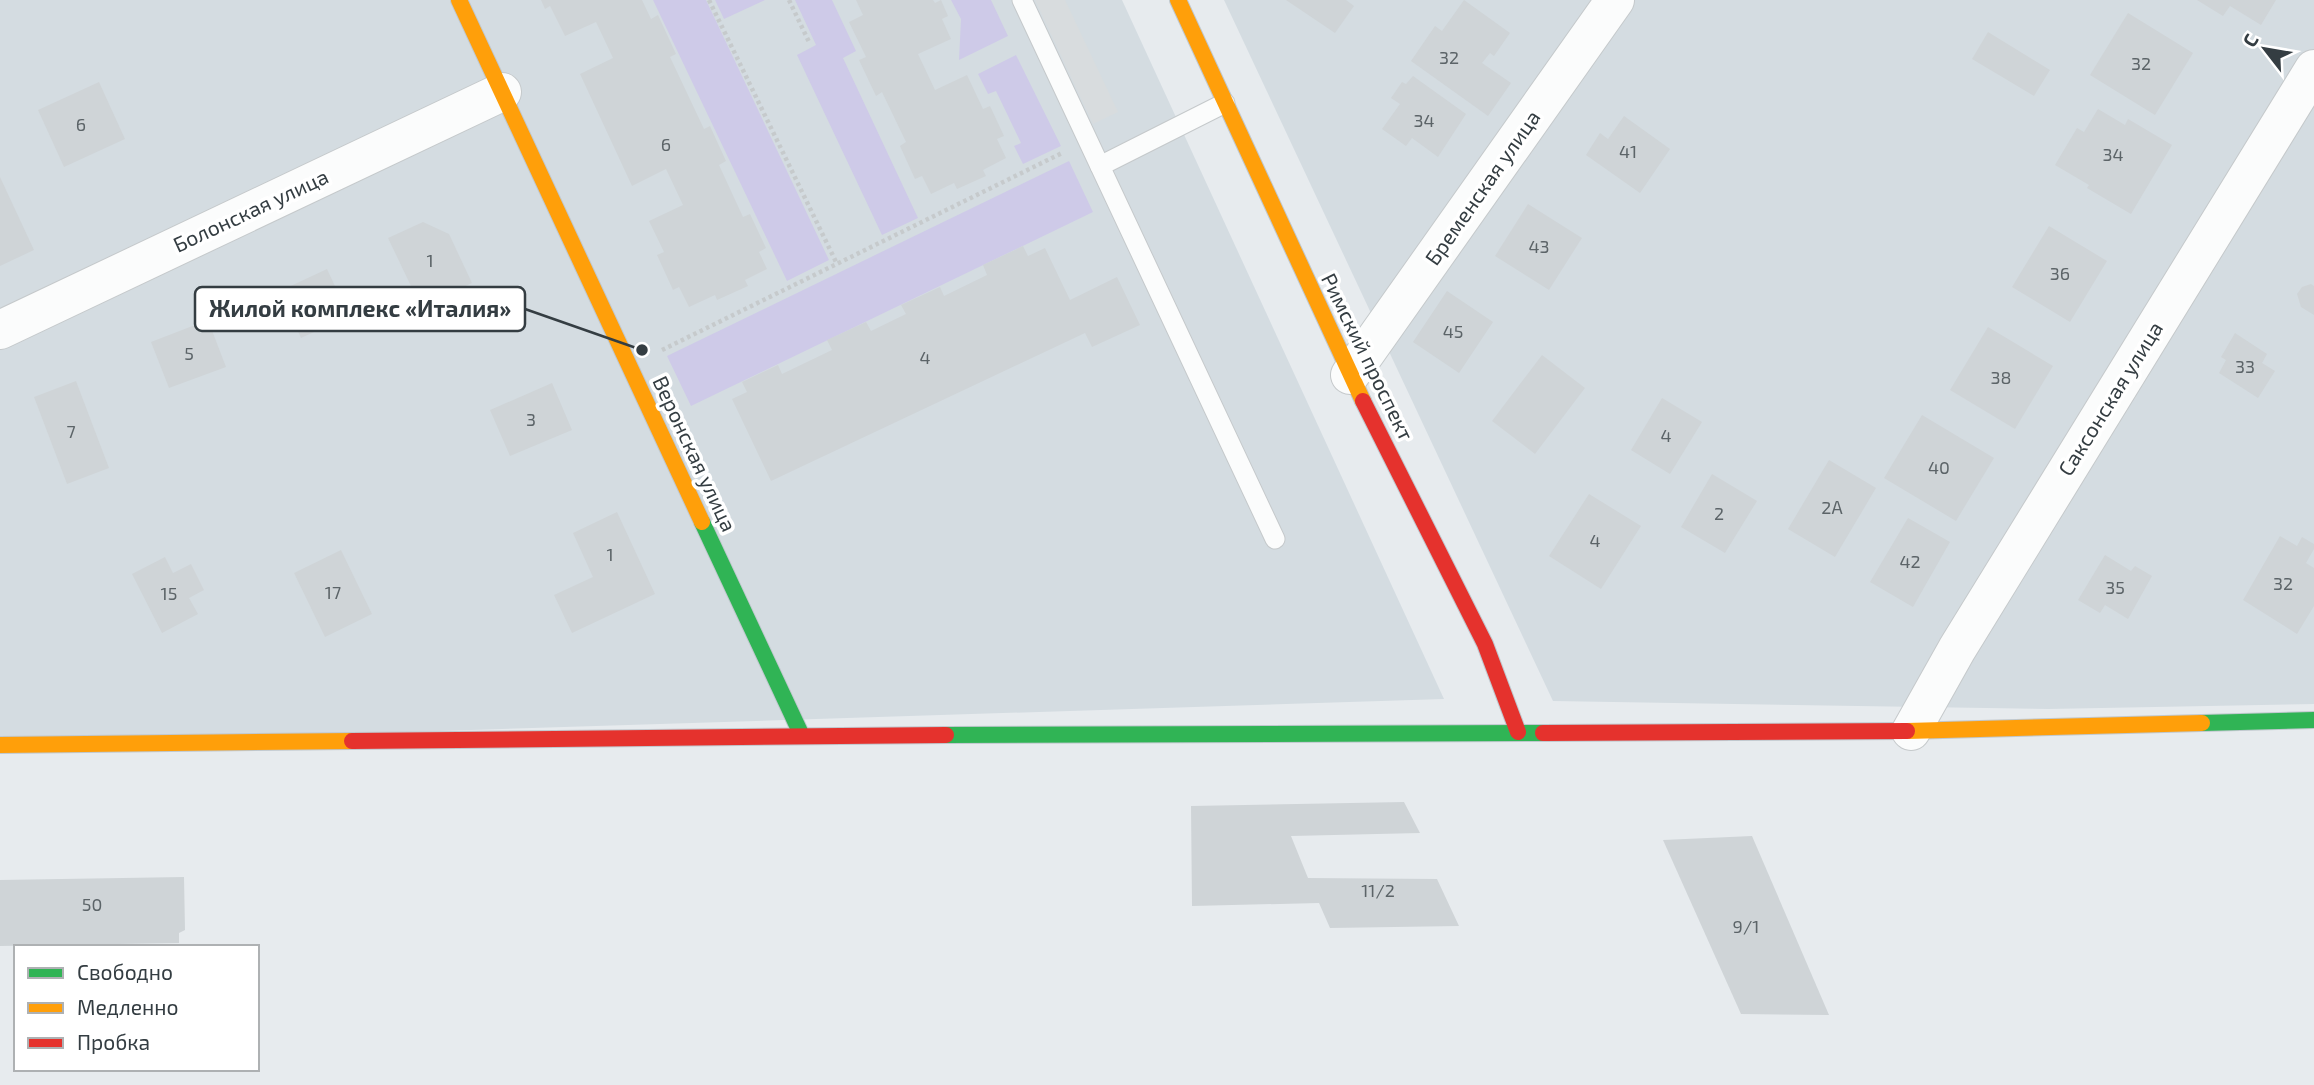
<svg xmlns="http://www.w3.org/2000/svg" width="2314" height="1085" viewBox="0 0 2314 1085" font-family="'Exo 2',sans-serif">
	<rect width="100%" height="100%" fill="#e7ebee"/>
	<g fill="#d4dce1">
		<polygon points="0,0 1122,0 1444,699 0,745"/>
		<polygon points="1224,0 2314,0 2314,704 2048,709 1553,701"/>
	</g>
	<g fill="#cecae8">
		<polygon points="653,0 706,0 829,260 787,281"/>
		<polygon points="715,0 765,0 724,19"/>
		<polygon points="795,0 832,0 856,51 843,58 918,218 882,235 797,55 816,45"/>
		<polygon points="951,0 991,0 1008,36 959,60 961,19"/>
		<polygon points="1016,55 1061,146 1023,164 1014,146 1021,143 996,91 988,94 978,74"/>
		<polygon points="1069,161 1093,212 691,406 667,356"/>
	</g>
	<polygon fill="#d8dcde" points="1035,0 1065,0 1118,112 1093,124"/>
	<g fill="#cfd4d7">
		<polygon points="541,0 642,0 651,19 658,15 676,54 670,57 704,129 710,126 726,161 719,165 743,217 750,214 766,248 759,252 767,269 745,280 748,286 717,300 715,295 689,307 679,287 673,290 657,255 664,252 649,221 683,205 666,169 632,186 580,74 613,58 596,22 565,36 550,6 545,9"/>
		<polygon points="856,0 933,0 935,3 941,0 948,16 942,19 951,39 918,54 935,90 967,75 983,109 990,106 1004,136 997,139 1006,158 983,170 986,176 957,189 954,183 931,194 922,176 915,179 900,146 906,142 882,92 876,96 859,60 866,57 849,22 863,15"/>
		<polygon points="1286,0 1346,0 1354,6 1335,33"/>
		<polygon points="1464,0 1510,33 1494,56 1490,53 1482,63 1511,83 1488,116 1411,61 1435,26 1442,31"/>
		<polygon points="2197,0 2276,0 2261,25 2230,6 2223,16"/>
		<polygon points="2128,13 2193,53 2155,115 2090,75"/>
		<polygon points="1988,32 2050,70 2034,96 1972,59"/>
		<polygon points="1413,76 1466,114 1438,157 1412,138 1406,146 1382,129 1400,104 1391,98 1402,82 1406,84"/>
		<polygon points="99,82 125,139 64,167 38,110"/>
		<polygon points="2098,109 2125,125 2128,119 2172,145 2131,214 2087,188 2089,185 2055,165 2077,128 2084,132"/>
		<polygon points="1624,116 1670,149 1640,193 1586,155 1600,133 1608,139"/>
		<polygon points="0,177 34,250 0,266"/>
		<polygon points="1528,204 1582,238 1549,290 1495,256"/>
		<polygon points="423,222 449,234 472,283 421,307 388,238"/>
		<polygon points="2049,226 2107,261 2070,322 2012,287"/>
		<polygon points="1023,246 1028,256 1045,248 1070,300 1117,277 1140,325 1092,347 1085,333 771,481 732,399 747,392 742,382 778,365 782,374 832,350 827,340 866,322 871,331 906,314 901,305 940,287 944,296 987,275 983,265"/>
		<polygon points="327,269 349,316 301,338 280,291"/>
		<polygon points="2311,284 2314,286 2314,315 2301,307 2297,294 2302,287"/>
		<polygon points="1447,291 1493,322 1459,373 1413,342"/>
		<polygon points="208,320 226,367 169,388 151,342"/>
		<polygon points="1988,327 2053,366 2015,429 1950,390"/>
		<polygon points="2235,333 2267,354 2262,363 2275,371 2258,398 2219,373 2226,360 2221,357"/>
		<polygon points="1542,355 1585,388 1535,454 1492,421"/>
		<polygon points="76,381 109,468 67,484 34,397"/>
		<polygon points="552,383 572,430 510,456 490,410"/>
		<polygon points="1662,398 1702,422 1670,474 1631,450"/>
		<polygon points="1922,415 1994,458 1956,521 1884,478"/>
		<polygon points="1829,460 1876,488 1835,557 1788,529"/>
		<polygon points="1712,474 1757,501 1725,553 1681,527"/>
		<polygon points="1589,494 1641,526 1601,589 1549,556"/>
		<polygon points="617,512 655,594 572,633 554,595 593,577 573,533"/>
		<polygon points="1908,518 1950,542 1913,607 1870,582"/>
		<polygon points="2280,536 2297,546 2302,537 2314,544 2314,549 2306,563 2314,568 2314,606 2297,634 2243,600"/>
		<polygon points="341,550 372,614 325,637 294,573"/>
		<polygon points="2105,555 2131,571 2135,566 2152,576 2128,619 2105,605 2100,613 2078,600"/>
		<polygon points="165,557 173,573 191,564 204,590 189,598 198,614 162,633 132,574"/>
		<polygon points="1404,802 1420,833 1291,836 1308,878 1437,879 1459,926 1330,928 1319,903 1192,906 1191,806"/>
		<polygon points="1752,836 1829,1015 1741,1014 1663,840"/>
		<polygon points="184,877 185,930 179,933 179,943 0,946 0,880"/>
	</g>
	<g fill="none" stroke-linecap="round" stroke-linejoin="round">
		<g stroke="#c5c9cb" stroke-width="21">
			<g id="lane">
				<polyline points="1022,0 1275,539"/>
				<polyline points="1100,166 1225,103"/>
			</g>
		</g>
		<g stroke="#c5c9cb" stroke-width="40">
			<g id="street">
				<polyline points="0,330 502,92"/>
				<polyline points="1350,375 1615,0"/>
				<polyline points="1911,731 1957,649 2314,69"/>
			</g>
		</g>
		<g stroke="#c0c8ce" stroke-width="18">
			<g id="fast">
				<polyline points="702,522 802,736"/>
				<polyline points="2202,723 2314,720"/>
				<polyline points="946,735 1543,733"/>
			</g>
		</g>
		<g stroke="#c0c8ce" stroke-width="18">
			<g id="slow">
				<polyline points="459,0 702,522"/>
				<polyline points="1178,0 1363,401"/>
				<polyline points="1907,731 2202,723"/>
				<polyline points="0,745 352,741"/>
			</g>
		</g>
		<g stroke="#c0c8ce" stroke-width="18">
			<g id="jam">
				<polyline points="1363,401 1485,644 1518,732"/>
				<polyline points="1543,733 1907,731"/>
				<polyline points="352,741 946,735"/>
			</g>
		</g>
		<g stroke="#c6cacc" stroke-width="4.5" stroke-dasharray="3.5 3.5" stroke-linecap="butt">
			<polyline points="709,0 837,264"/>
			<polyline points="789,0 809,42"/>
			<polyline points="662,350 1062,153"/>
		</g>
		<use href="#lane" stroke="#fbfcfc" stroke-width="19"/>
		<use href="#street" stroke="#fbfcfc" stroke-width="38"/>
		<use href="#fast" stroke="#30b455" stroke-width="16"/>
		<use href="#slow" stroke="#ff9f0a" stroke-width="16"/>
		<use href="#jam" stroke="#e5322d" stroke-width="16"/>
	</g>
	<g text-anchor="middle" stroke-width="7" stroke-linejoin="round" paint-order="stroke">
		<g font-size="18" fill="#5c6468">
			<text x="1449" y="64">32</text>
			<text x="2141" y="70">32</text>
			<text x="1424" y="127">34</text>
			<text x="81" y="131">6</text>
			<text x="666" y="151">6</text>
			<text x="1628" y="158">41</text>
			<text x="2113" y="161">34</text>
			<text x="1539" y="253">43</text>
			<text x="430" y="267">1</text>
			<text x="2060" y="280">36</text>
			<text x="1453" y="338">45</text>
			<text x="189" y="360">5</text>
			<text x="925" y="364">4</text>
			<text x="2245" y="373">33</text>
			<text x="2001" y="384">38</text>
			<text x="531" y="426">3</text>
			<text x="71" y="438">7</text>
			<text x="1666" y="442">4</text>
			<text x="1939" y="474">40</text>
			<text x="1832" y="514">2А</text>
			<text x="1719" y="520">2</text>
			<text x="1595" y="547">4</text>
			<text x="610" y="561">1</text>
			<text x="1910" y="568">42</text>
			<text x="2283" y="590">32</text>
			<text x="2115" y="594">35</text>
			<text x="333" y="599">17</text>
			<text x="169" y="600">15</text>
			<text x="1378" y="897">11/2</text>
			<text x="92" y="911">50</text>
			<text x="1746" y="933">9/1</text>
		</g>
		<g font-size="21" fill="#343d42" stroke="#fff">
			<text transform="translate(1483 188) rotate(-55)" y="7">Бременская улица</text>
			<text transform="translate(251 211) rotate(-25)" y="7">Болонская улица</text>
			<text transform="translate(1367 357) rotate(64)" y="7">Римский проспект</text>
			<text transform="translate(2111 399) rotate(-58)" y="7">Саксонская улица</text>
			<text transform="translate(694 454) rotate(65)" y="7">Веронская улица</text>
		</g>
	</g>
	<path fill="none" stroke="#343d42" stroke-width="2.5" d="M642 350L525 309"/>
	<circle fill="#343d42" stroke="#fff" stroke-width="2.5" cx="642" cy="350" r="7"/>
	<rect fill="#fff" stroke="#343d42" stroke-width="2.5" x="195" y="287" width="330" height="44" rx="7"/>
	<g font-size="23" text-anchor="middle" font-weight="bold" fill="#343d42">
		<text x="360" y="317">Жилой комплекс «Италия»</text>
	</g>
	<rect x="14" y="945" width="245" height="126" fill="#ffffff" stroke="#aeb1b3" stroke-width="2"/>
	<rect x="28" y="968" width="35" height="10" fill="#30b455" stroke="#aeb1b3" stroke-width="2"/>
	<text x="77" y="980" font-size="21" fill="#343d42">Свободно</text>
	<rect x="28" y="1003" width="35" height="10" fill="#ff9f0a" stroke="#aeb1b3" stroke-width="2"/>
	<text x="77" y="1015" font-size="21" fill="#343d42">Медленно</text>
	<rect x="28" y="1038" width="35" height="10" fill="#e5322d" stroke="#aeb1b3" stroke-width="2"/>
	<text x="77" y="1050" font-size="21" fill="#343d42">Пробка</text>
	<g transform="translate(2265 49) rotate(301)" stroke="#ffffff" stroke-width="5" paint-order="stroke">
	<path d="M0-5L12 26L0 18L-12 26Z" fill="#343d42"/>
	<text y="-10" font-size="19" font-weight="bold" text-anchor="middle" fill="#343d42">С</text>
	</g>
</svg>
